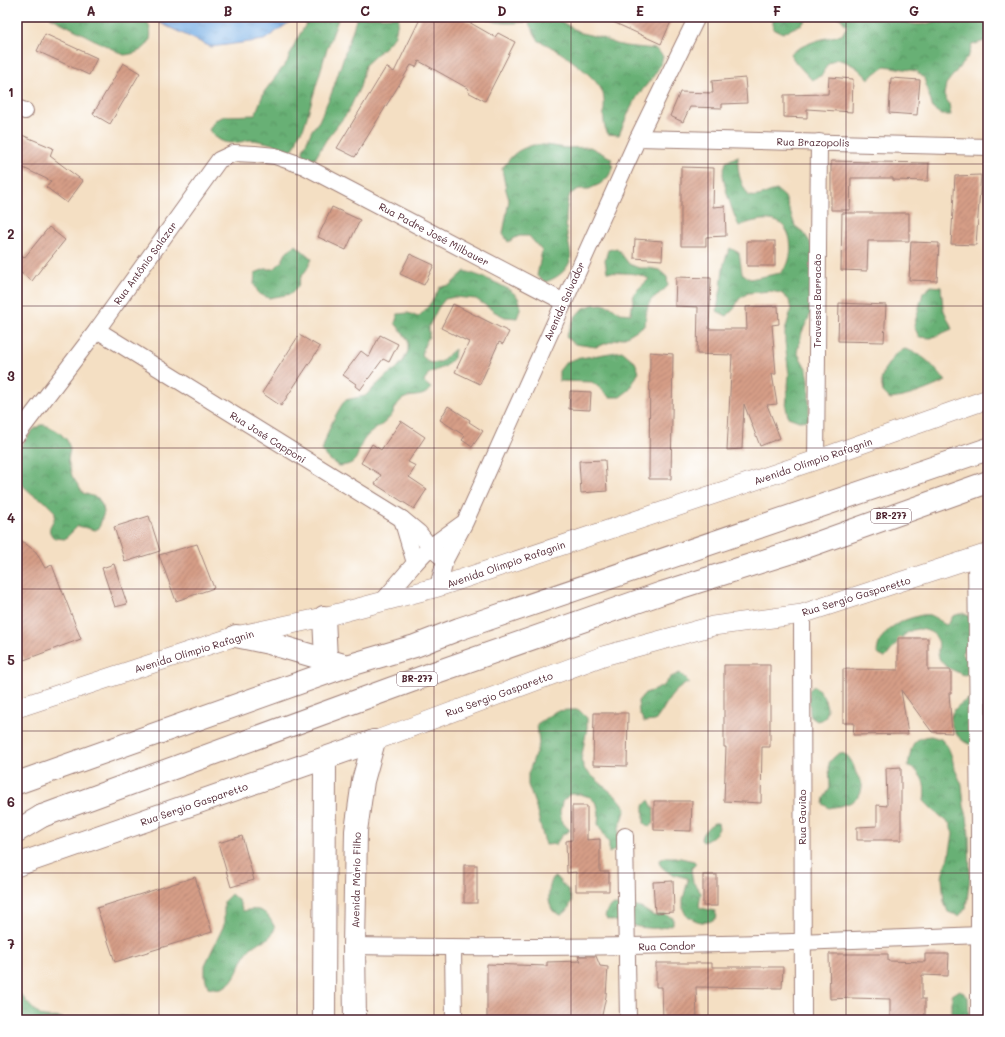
<svg xmlns="http://www.w3.org/2000/svg" width="1005" height="1037" viewBox="0 0 1005 1037" font-family="Mali,sans-serif">
	<defs>
		<pattern id="forest-crowns" width="20" height="18" patternUnits="userSpaceOnUse"><rect width="20" height="18" fill="#68b075"/><path d="M2 6a3 3 0 1 1 6 0M12 15a3 3 0 1 1 6 0" fill="none" stroke="#588f60"/></pattern>
		<pattern id="water-ripples" width="26" height="14" patternUnits="userSpaceOnUse"><rect width="26" height="14" fill="#74ade4"/><path d="M2 4q2-2 4 0t4 0M15 11q2-2 4 0t4 0" fill="none" stroke="#618cb9"/></pattern>
		<pattern id="building-hatch" width="6" height="6" patternUnits="userSpaceOnUse"><rect width="6" height="6" fill="#d69e87"/><path d="M-1 1l2-2M0 6l6-6M5 7l2-2" fill="none" stroke="#b0806f"/></pattern>
	</defs>
	<rect width="100%" height="100%" fill="#fff"/>
	<filter id="ink" filterUnits="userSpaceOnUse"><feTurbulence type="fractalNoise" baseFrequency=".025" numOctaves="2"/><feDisplacementMap in="SourceGraphic" scale="8" xChannelSelector="R" yChannelSelector="G"/><feConvolveMatrix kernelMatrix="1 2 1 2 8 2 1 2 1" color-interpolation-filters="sRGB"/></filter>
	<filter id="wash" filterUnits="userSpaceOnUse"><feTurbulence type="fractalNoise" baseFrequency=".012" numOctaves="4" result="noise"/><feDisplacementMap in="SourceGraphic" scale="16" xChannelSelector="R" yChannelSelector="G"/><feGaussianBlur stdDeviation="0.9" result="paint"/><feColorMatrix in="noise" values="0 0 0 0 0 0 0 0 0 0 0 0 0 0 0 0 0 1.4 0 .05"/><feComposite in="paint" operator="in"/></filter>
	<g filter="url(#wash)">
		<rect width="100%" height="100%" fill="#f4dfc3"/>
		<g fill="url(#forest-crowns)" stroke="#596850">
			<path d="M50,17H145C147,21 149,25 150,29C154,46 138,54 124,55Z"/>
			<path d="M310,17H339L326,52L304,127L298,136L295,146L291,151C279,146 265,141 251,140C247,140 243,142 239,142C225,145 218,141 209,130L215,120L225,116L255,115L264,92L287,62L296,41Z"/>
			<polygon points="357,17 399,17 395,35 388,44 365,65 360,87 348,112 326,140 315,159 304,161 303,150 312,130 319,121 332,92"/>
			<path d="M483,17H553L581,33L603,38L613,43L625,46L656,49L663,56C659,72 650,80 640,93C631,105 625,121 619,135L608,134C606,130 604,126 604,122C603,112 606,100 602,91C596,76 554,46 539,41L528,22C515,23 495,25 483,17Z"/>
			<polygon points="773,17 809,17 802,24 783,33 773,29"/>
			<path d="M837,17H899C909,26 923,26 935,21C938,20 941,18 943,17C950,15 979,17 988,17V40L972,45L969,55L946,84L944,95L949,104L951,115H942L933,109L924,78L916,71L885,66L868,79C859,68 850,62 836,59L827,65L822,75L812,80L796,63L790,54C806,42 824,38 842,35L847,26L840,18Z"/>
			<path d="M533,145H545L566,148L590,147L611,158L613,168L608,177L600,184L589,189H579L570,194C565,208 565,225 568,240C569,247 572,254 570,261C566,272 555,279 545,282L537,276L542,251L529,236H519L508,242L503,234L509,200L506,190L502,169C512,155 516,150 533,145Z"/>
			<path d="M738,156C737,171 740,183 749,196C762,198 764,192 777,190L785,197L795,226L803,232L810,242L816,263L811,313L802,332L797,352L807,370L809,380V420L799,421L788,417L786,407L789,375L785,342V331L791,310L789,300L781,293L770,291L748,293L739,299L734,309L727,316L717,311C718,304 719,296 721,289C723,271 722,264 730,248L739,253L742,273L750,279L781,273C783,270 786,267 788,263C794,247 791,222 770,220C760,219 749,222 739,226C733,214 724,187 723,174C723,170 725,166 726,162Z"/>
			<polygon points="296,245 312,259 307,269 301,277 298,286 291,294 269,298 259,294 254,284 255,273 265,269 274,269 282,261 287,251"/>
			<path d="M617,248L629,264L639,268H649L659,270L667,277L668,286C663,291 657,295 652,299C646,306 646,317 645,325L627,336L596,347L575,344L566,337L575,317L582,309L592,305L602,304L612,307L620,313L631,314L634,293L649,279C636,271 622,274 607,272L605,260L608,250Z"/>
			<path d="M465,271C478,275 515,288 519,300C522,307 519,312 517,318L505,317L495,312L476,299L455,297L445,299L438,308L429,326V336L424,346L422,356L430,363L440,362L455,349L454,358L446,366L428,374L424,382L431,388C429,390 427,393 424,394C418,397 410,395 403,399C396,403 395,411 391,416C384,425 374,429 367,436C353,451 364,465 338,466L329,459L322,451C327,432 334,416 345,400L365,396L387,375L396,369L403,361L408,351V340L395,323L398,314L408,313L418,317C428,308 434,299 440,287L450,285Z"/>
			<polygon points="931,286 941,287 943,308 952,329 931,338 919,337 914,326 923,293"/>
			<path d="M905,349C927,356 931,365 946,381C928,389 910,397 890,399L883,392L881,381L884,370L896,353Z"/>
			<polygon points="622,351 635,362 639,372 629,390 620,397 609,397 601,389 592,382 559,381 559,371 566,362 575,359"/>
			<path d="M40,425H45L59,432L67,440L70,449L68,460L72,476L83,493L98,498L103,507L104,512L99,528L95,530L78,526L65,539L54,538C43,527 56,524 55,512L43,500L32,494L17,480L18,450L32,431Z"/>
			<path d="M963,613L970,617V639L962,653L969,662L970,672C966,676 964,675 959,673C949,668 938,664 938,652C938,647 940,643 937,639C935,634 931,632 925,630C906,624 896,646 885,658L879,655L877,652C879,633 895,623 911,618C918,616 923,614 930,615C936,617 941,623 946,625L949,623L953,616Z"/>
			<path d="M680,673L689,682C667,694 668,705 655,721L644,722L639,712L638,701L645,693L655,690L664,685L671,677Z"/>
			<path d="M814,686C822,690 831,709 825,717C824,720 819,720 817,721L811,717L810,714L809,690Z"/>
			<path d="M988,691V743C983,744 974,746 969,744C957,740 944,721 955,709C963,700 977,695 988,691Z"/>
			<polygon points="568,710 579,710 587,718 587,728 581,760 585,770 619,799 626,808 623,818 619,827 618,848 609,853 609,843 598,824 599,814 597,804 590,797 580,794 570,794 562,802 560,812 562,823 570,830 562,835 556,844 546,845 543,836 536,807 528,785 528,774 539,744 537,724 556,711"/>
			<path d="M931,736L941,739L948,747L952,757L954,767L962,785L964,806L967,816L969,836L970,876L966,908L959,916L948,912L944,902L942,878L944,867L949,857L953,834L950,824L932,809L924,801C926,784 924,775 908,765C912,747 910,738 931,736Z"/>
			<path d="M839,753C850,753 853,764 856,773C858,777 861,781 862,785C862,789 861,793 858,797C851,805 839,806 829,808L823,804L824,798L830,788L829,763L833,758Z"/>
			<polygon points="649,800 654,810 654,823 649,827 644,823 644,805"/>
			<path d="M714,823H718L719,828C718,833 708,841 703,842L701,840C701,833 708,827 714,823Z"/>
			<path d="M666,857H676L694,861L696,864L691,869L693,882L701,893L699,906L701,908L715,911L717,917C707,926 696,922 686,915L683,909V899L688,880L687,878C676,875 665,874 659,863L660,860Z"/>
			<path d="M556,877L568,890L572,901L567,911L561,915L553,911C547,902 548,887 553,878Z"/>
			<path d="M231,894L239,901L243,911C261,907 267,911 275,928C268,944 263,938 252,947C239,957 239,983 221,988C217,989 212,988 208,987L205,977V965L224,925V901Z"/>
			<path d="M615,905L634,906L643,909L654,916L664,914L673,918V924C653,934 628,924 607,919L605,917C607,910 607,907 615,905Z"/>
			<path d="M17,990C22,996 37,1016 45,1017C52,1018 60,1016 67,1020H17Z"/>
			<polygon points="960,990 968,997 969,1020 947,1020 952,1016 952,995"/>
			<polygon points="118,1016 128,1017 138,1020 96,1020 97,1017"/>
		</g>
		<polygon fill="url(#water-ripples)" stroke="#5f6688" points="159,17 297,17 264,40 211,47 160,23"/>
		<g id="blocks">
			<g fill="url(#building-hatch)">
				<polygon points="421,17 460,17 495,37 498,33 515,42 485,101 468,92 469,89 419,61 416,67 411,65 355,157 337,148 386,67 394,72"/>
				<polygon points="602,17 673,17 661,44"/>
				<polygon points="45,34 97,58 89,75 37,51"/>
				<polygon points="123,63 140,73 110,124 93,114"/>
				<polygon points="829,77 853,79 852,112 807,109 807,118 784,117 784,95 828,94"/>
				<polygon points="745,78 747,103 722,104 722,108 690,107 683,122 670,116 680,92 713,93 712,81"/>
				<polygon points="891,78 920,80 917,115 889,113"/>
				<polygon points="17,133 53,148 50,156 83,181 67,203 46,187 51,181 17,165"/>
				<polygon points="831,161 929,163 928,181 893,180 893,178 851,178 850,210 831,210"/>
				<polygon points="681,167 714,168 713,207 725,206 726,236 706,237 706,246 681,246"/>
				<polygon points="981,175 976,245 951,244 955,176"/>
				<polygon points="332,207 360,220 346,250 318,237"/>
				<polygon points="842,213 909,213 909,241 868,241 867,271 841,270"/>
				<polygon points="49,227 65,240 44,266 44,265 32,281 17,270 17,253 24,258"/>
				<polygon points="635,239 663,241 662,260 634,258"/>
				<rect x="747" y="241" width="28" height="25"/>
				<polygon points="911,242 939,243 937,281 909,280"/>
				<polygon points="410,254 434,265 424,285 400,274"/>
				<polygon points="676,277 711,278 709,329 747,329 746,307 778,306 779,324 772,325 776,374 772,374 777,404 767,405 780,438 760,446 744,404 742,449 727,450 732,355 697,354 698,307 675,306"/>
				<polygon points="839,303 886,305 884,342 838,341"/>
				<polygon points="453,304 509,332 503,344 499,342 480,384 455,372 469,342 441,328"/>
				<polygon points="299,335 320,347 281,406 262,393"/>
				<polygon points="380,335 398,344 389,362 383,359 360,390 355,386 356,384 343,375 361,351 369,357"/>
				<polygon points="650,352 673,354 671,479 649,479"/>
				<polygon points="570,391 591,392 590,410 569,409"/>
				<polygon points="448,406 470,420 469,422 483,431 472,447 462,440 465,436 440,420"/>
				<polygon points="401,421 425,437 408,462 416,466 409,477 427,489 414,509 375,484 381,475 361,463 372,444 381,450"/>
				<polygon points="605,460 607,491 581,493 579,461"/>
				<polygon points="149,516 160,551 125,562 114,527"/>
				<polygon points="17,537 36,552 45,568 52,565 81,639 24,660 17,642"/>
				<polygon points="197,544 214,588 176,601 159,555"/>
				<polygon points="114,564 127,604 115,607 102,568"/>
				<polygon points="898,638 928,638 928,670 951,670 951,693 949,693 952,733 932,732 901,690 908,734 853,735 854,723 843,723 843,669 898,670"/>
				<polygon points="724,665 770,665 770,747 762,747 761,803 724,801 726,747 724,747"/>
				<polygon points="594,713 628,713 627,766 593,765"/>
				<polygon points="901,767 901,840 857,840 857,827 877,826 877,805 887,806 886,768"/>
				<polygon points="654,801 692,801 691,831 654,830"/>
				<polygon points="572,806 587,806 587,840 600,839 600,872 609,872 609,891 576,891 576,872 567,873 566,841 572,840"/>
				<polygon points="242,836 254,880 231,887 218,843"/>
				<rect x="464" y="865" width="13" height="38"/>
				<rect x="703" y="875" width="14" height="31"/>
				<polygon points="195,877 212,932 115,962 97,908"/>
				<polygon points="673,881 674,912 655,913 653,882"/>
				<polygon points="829,954 888,954 888,961 925,962 925,954 949,954 948,976 922,975 922,999 925,999 925,1020 890,1020 890,999 852,998 830,999"/>
				<polygon points="578,956 596,956 600,966 608,967 606,996 601,1020 487,1020 487,964 547,966 547,962 581,961"/>
				<polygon points="656,963 712,963 712,967 783,967 782,988 696,987 697,1020 663,1020 662,987 656,987"/>
			</g>
		</g>
	</g>
	<g filter="url(#ink)">
		<use href="#blocks" fill-opacity="0" stroke="#9f7f77" stroke-width="1"/>
		<g fill="none" stroke-linecap="round" stroke-linejoin="round">
			<g stroke="#9f7f77" stroke-width="18">
				<g id="minor">
					<polyline points="17,108 25,111"/>
					<polyline points="638,138 988,147"/>
					<polyline points="97,330 402,519 419,533 430,547 445,560"/>
					<polyline points="17,435 97,330 219,160 234,153 255,154 275,156 304,166 564,302"/>
					<polyline points="816,460 819,142"/>
					<polyline points="402,519 415,563"/>
					<polyline points="976,557 979,828 979,1020"/>
					<polyline points="438,587 445,560 465,522 638,138 697,17"/>
					<polyline points="382,602 415,563 430,547 462,524"/>
					<polyline points="802,614 803,1020"/>
					<polyline points="625,836 628,1020"/>
					<path d="M354,946C563,950 771,944 980,935"/>
					<polyline points="453,948 454,1020"/>
				</g>
			</g>
			<g stroke="#9f7f77" stroke-width="20">
				<g id="tertiary">
					<polyline points="17,708 236,636 324,617 438,587 816,460 988,399"/>
					<polyline points="374,741 603,656 713,626 802,614 988,553"/>
				</g>
			</g>
			<g stroke="#9f7f77" stroke-width="24">
				<g id="secondary">
					<polyline points="17,865 374,741"/>
					<polyline points="324,1020 325,759"/>
					<polyline points="355,1020 354,946 356,831 363,781 374,741"/>
				</g>
			</g>
			<g stroke="#9f7f77" stroke-width="24">
				<polyline id="trunk" points="17,831 42,816"/>
			</g>
			<g stroke="#9f7f77" stroke-width="24">
				<g id="motorway">
					<polyline points="324,617 326,660"/>
					<polyline points="236,636 269,643 347,666"/>
					<polyline points="17,783 347,666 415,646 459,629 988,449"/>
					<polyline points="42,816 428,675 662,593 795,551 988,482"/>
				</g>
			</g>
			<use href="#minor" stroke="#fff" stroke-width="16"/>
			<use href="#tertiary" stroke="#fff" stroke-width="19"/>
			<use href="#secondary" stroke="#fff" stroke-width="22"/>
			<use href="#trunk" stroke="#fff" stroke-width="22"/>
			<use href="#motorway" stroke="#fff" stroke-width="22"/>
		</g>
	</g>
	<path fill="none" stroke="#4a1f2b" stroke-width="1" stroke-opacity="0.55" d="M159,17V1020M297,17V1020M434,17V1020M571,17V1020M708,17V1020M846,17V1020M17,164H988M17,306H988M17,448H988M17,589H988M17,731H988M17,873H988"/>
	<g text-anchor="middle" stroke-width="3" stroke-linejoin="round" paint-order="stroke">
		<g fill="#fff" stroke="#80626b" stroke-width="1">
			<rect x="871" y="509" width="40" height="14" rx="3"/>
			<rect x="397" y="672" width="40" height="14" rx="3"/>
		</g>
		<g font-size="9" font-weight="bold" fill="#4a1f2b">
			<text x="891" y="519">BR-277</text>
			<text x="417" y="682">BR-277</text>
		</g>
		<g font-size="10" fill="#4a1f2b" stroke="#fff">
			<text transform="translate(813 142) rotate(1)" y="4">Rua Brazopolis</text>
			<text transform="translate(434 234) rotate(28)" y="4">Rua Padre José Milbauer</text>
			<text transform="translate(145 263) rotate(-54)" y="4">Rua Antônio Salazar</text>
			<text transform="translate(564 301) rotate(-66)" y="4">Avenida Salvador</text>
			<text transform="translate(817 301) rotate(-90)" y="4">Travessa Barracão</text>
			<text transform="translate(268 437) rotate(32)" y="4">Rua José Capponi</text>
			<text transform="translate(813 461) rotate(-19)" y="4">Avenida Olímpio Rafagnin</text>
			<text transform="translate(506 564) rotate(-19)" y="4">Avenida Olímpio Rafagnin</text>
			<text transform="translate(856 596) rotate(-17)" y="4">Rua Sergio Gasparetto</text>
			<text transform="translate(194 651) rotate(-17)" y="4">Avenida Olímpio Rafagnin</text>
			<text transform="translate(499 694) rotate(-20)" y="4">Rua Sergio Gasparetto</text>
			<text transform="translate(194 804) rotate(-19)" y="4">Rua Sergio Gasparetto</text>
			<text transform="translate(802 817) rotate(-90)" y="4">Rua Gavião</text>
			<text transform="translate(356 880) rotate(-89)" y="4">Avenida Mário Filho</text>
			<text transform="translate(667 946) rotate(-1)" y="4">Rua Condor</text>
		</g>
	</g>
	<rect width="1005" height="1037" fill="none" stroke="#fff" stroke-width="44"/>
	<rect x="22" y="22" width="961" height="993" fill="none" stroke="#4a1f2b" stroke-width="1.5"/>
	<g font-size="13" text-anchor="middle" font-weight="bold" fill="#4a1f2b">
		<text x="91" y="16">A</text>
		<text x="228" y="16">B</text>
		<text x="365" y="16">C</text>
		<text x="502" y="16">D</text>
		<text x="640" y="16">E</text>
		<text x="777" y="16">F</text>
		<text x="914" y="16">G</text>
		<text x="11" y="97">1</text>
		<text x="11" y="239">2</text>
		<text x="11" y="381">3</text>
		<text x="11" y="523">4</text>
		<text x="11" y="665">5</text>
		<text x="11" y="807">6</text>
		<text x="11" y="949">7</text>
	</g>
</svg>
